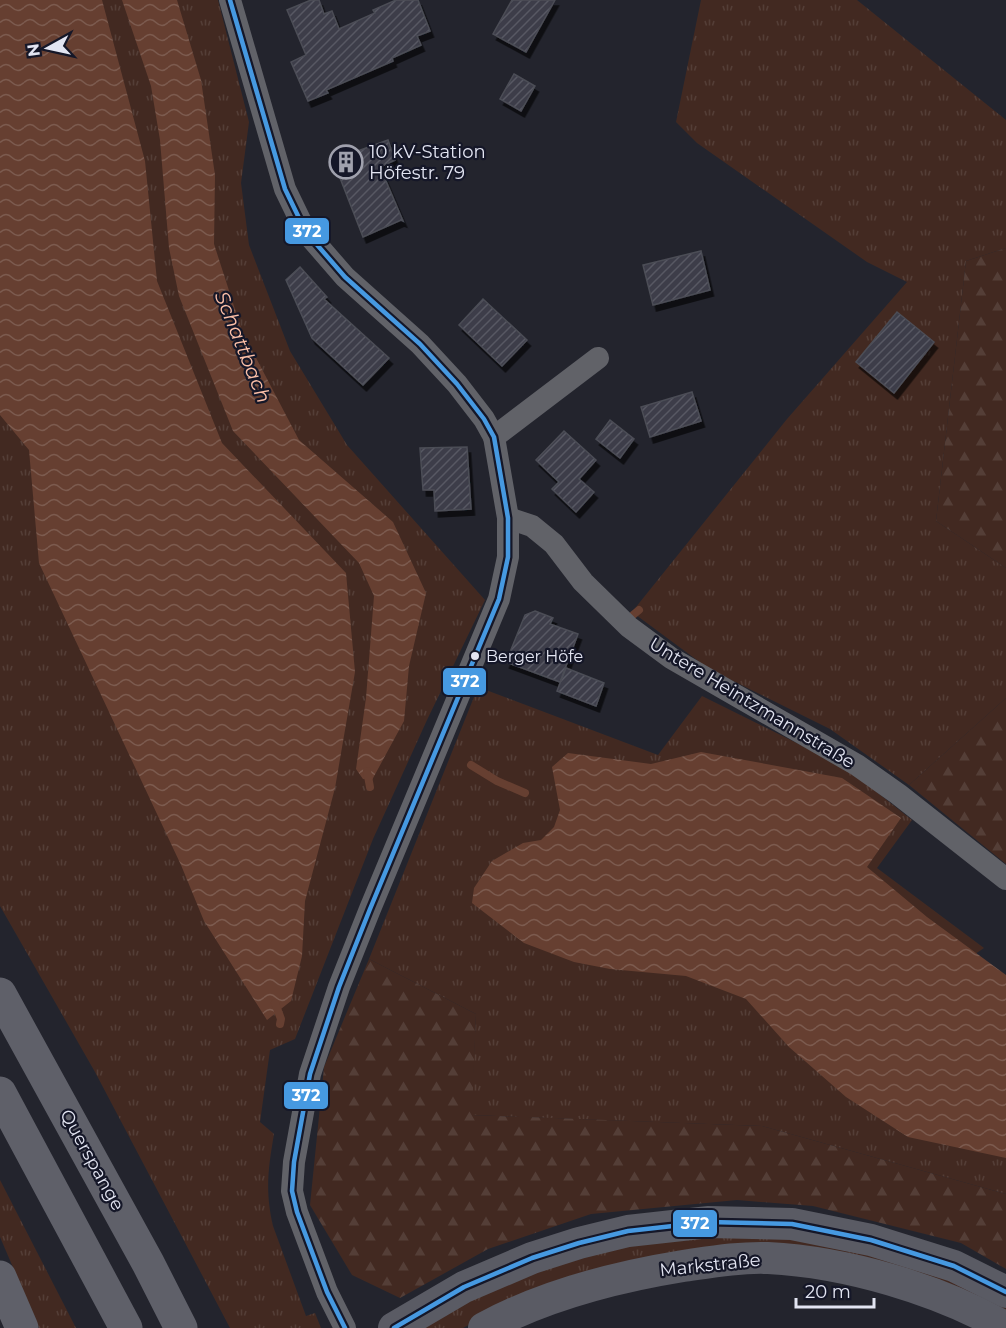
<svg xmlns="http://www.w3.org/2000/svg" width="1006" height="1328" viewBox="0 0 1006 1328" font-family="Montserrat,sans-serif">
	<defs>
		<pattern id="grass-tufts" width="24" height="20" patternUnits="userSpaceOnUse" patternTransform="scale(1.5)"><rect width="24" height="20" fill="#422921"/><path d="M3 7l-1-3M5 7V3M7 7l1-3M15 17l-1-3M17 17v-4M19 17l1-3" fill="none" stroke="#543e37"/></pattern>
		<pattern id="forest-firs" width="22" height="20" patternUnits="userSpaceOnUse" patternTransform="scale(1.5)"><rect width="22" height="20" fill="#422921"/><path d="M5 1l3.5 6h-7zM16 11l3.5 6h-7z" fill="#543e37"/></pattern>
		<pattern id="water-waves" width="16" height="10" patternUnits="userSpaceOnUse" patternTransform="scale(1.5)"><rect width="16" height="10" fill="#663f31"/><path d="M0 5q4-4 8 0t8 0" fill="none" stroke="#7c5b4f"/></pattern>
		<pattern id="building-hatch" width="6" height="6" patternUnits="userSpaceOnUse" patternTransform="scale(1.5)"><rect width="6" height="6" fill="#3c3d49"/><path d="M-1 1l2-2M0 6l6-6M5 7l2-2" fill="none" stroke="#585964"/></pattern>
		<filter id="shadow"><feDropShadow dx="3.5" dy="6" stdDeviation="0" flood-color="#0009"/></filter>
	</defs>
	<rect width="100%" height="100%" fill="#23242d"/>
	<g fill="url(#grass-tufts)">
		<path d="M0,0H218L249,122L241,183L249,245L290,351L347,445L485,600L427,720L373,839L295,1039L270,1050L260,1122L274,1134C268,1169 265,1191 273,1226L306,1316L315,1313L321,1328H230L95,1072L0,906Z"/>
		<polygon points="701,0 857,0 1006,120 1006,248 966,261 936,521 1006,568 1006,698 909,785 830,729 709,669 632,612 787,419 907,282 867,262 697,143 676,122"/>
		<polygon points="478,687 658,755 702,696 845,767 912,820 877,868 984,948 959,965 1006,1046 1006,1194 762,1126 471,1115 476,1014 369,959"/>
		<polygon points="0,1180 76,1328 39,1328 0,1237"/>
		<polygon points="756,1233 900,1259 1006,1304 1006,1314 834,1256 489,1314 463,1328 411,1328 502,1281 651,1239"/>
	</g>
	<g fill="url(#forest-firs)">
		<polygon points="1006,248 1006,568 936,521 966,261"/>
		<polygon points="1006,698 1006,864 909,785"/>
		<polygon points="369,959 476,1014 472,1115 762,1126 1006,1194 1006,1269 961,1243 813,1206 737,1200 591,1214 488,1249 400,1298 352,1275 310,1205 324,1067"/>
	</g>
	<g fill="url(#water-waves)">
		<polygon points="0,0 102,0 145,161 157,281 222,443 346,573 355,672 335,788 305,901 302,956 291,1001 267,1020 204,921 181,865 39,563 29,450 0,415"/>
		<polygon points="122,0 177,0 201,80 215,175 214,244 242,331 299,440 393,522 426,593 409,666 404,721 372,780 363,779 356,769 366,698 374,596 359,563 233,431 179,296 169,248 160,140 151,86"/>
		<polygon points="701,752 842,778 901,818 867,867 927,917 1006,975 1006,1158 908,1137 846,1097 789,1047 746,999 686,976 610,969 574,962 524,943 472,903 474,888 492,861 523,843 541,840 554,827 560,810 552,767 568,753 651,764"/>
	</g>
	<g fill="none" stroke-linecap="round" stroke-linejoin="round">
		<g stroke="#663f31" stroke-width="8">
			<polyline points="633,615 639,610"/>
			<polyline points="471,765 497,781 525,793"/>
			<polyline points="367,771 370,787"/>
			<polyline points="275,1003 281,1019 280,1024"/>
		</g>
	</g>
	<g fill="url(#building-hatch)" stroke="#4c4d56" stroke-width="1.5" filter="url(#shadow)">
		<polygon points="311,0 319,0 324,14 332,11 339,29 375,13 373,10 396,0 418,0 430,31 417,36 421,45 392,58 393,61 326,90 328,93 308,101 291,62 306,55 287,10"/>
		<polygon points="512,0 555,0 526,52 493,34"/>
		<polygon points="514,74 535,86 521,111 500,99"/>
		<polygon points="388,140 395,160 380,167 403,221 401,220 363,237 333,160"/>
		<polygon points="701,251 710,290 653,305 643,265"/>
		<polygon points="300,267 327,297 324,299 389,358 363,385 312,338 286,280"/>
		<polygon points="483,299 527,340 502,366 459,325"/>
		<polygon points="897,312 934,342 894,393 856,362"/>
		<polygon points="692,392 701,421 650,437 641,407"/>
		<polygon points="610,420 634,439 620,458 596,439"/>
		<polygon points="564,431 596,460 579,479 594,492 576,512 552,489 559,482 536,460"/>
		<polygon points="467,447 471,509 435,511 434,490 423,490 420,448"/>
		<polygon points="535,611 553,618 550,624 578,634 560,682 506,662 525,615"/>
		<polygon points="566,668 604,683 596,706 557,691"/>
	</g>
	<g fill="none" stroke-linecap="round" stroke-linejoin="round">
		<g stroke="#616268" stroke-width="22">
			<polyline points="230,0 285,189 300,220 312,239 345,277 420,344 457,384 484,419 494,437 508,518 508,557 499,599 370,909 339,987 310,1074 294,1162 292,1191 297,1212 327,1292 345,1328"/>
			<polyline points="494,437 598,358"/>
			<polyline points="508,518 532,526 554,544 583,582 629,627 671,658 857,765 898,794 1006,879"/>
		</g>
		<g stroke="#5a5b64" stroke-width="32">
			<polyline points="394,1328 464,1287 532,1258 579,1243 628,1231 709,1222 792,1224 871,1240 954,1266 1006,1292"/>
			<path d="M484,1328C545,1295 615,1277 683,1266C711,1262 740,1257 768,1258C846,1262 939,1289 1006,1328"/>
		</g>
		<g stroke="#5f6069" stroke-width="33">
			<polyline points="0,994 148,1263 181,1328"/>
			<polyline points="0,1093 126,1328"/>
			<polyline points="0,1277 22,1328"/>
		</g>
		<g stroke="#151728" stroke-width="9">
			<g id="bus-1">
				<polyline points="230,0 285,189 300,220 312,239 345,277 420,344 457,384 484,419 494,437 508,518 508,557 499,599 370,909 339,987 310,1074 294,1162 292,1191 297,1212 327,1292 345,1328"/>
				<polyline points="394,1328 464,1287 532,1258 579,1243 628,1231 709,1222 792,1224 871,1240 954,1266 1006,1292"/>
			</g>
		</g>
		<use href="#bus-1" stroke="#4699e1" stroke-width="4.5"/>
	</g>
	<defs>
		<g id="building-ring" transform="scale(1.725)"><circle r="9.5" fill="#151728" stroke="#a0a1ad" stroke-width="1.5"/><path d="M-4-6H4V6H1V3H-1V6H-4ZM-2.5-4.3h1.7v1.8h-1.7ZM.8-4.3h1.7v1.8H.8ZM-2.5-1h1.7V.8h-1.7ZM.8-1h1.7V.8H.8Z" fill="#a0a1ad"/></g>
	</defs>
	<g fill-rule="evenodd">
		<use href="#building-ring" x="346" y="162"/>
	</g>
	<circle fill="#e3e5f2" stroke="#151728" stroke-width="2" cx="475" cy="656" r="5"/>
	<g text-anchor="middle" stroke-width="4.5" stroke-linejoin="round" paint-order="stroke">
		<g font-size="16" fill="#e3e5f2" stroke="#151728" text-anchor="start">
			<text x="486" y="662">Berger Höfe</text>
		</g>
		<g font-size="18" fill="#e3e5f2" stroke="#151728" text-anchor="start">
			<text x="369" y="158">10 kV-Station<tspan x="369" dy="21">Höfestr. 79</tspan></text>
		</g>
		<g font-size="18" fill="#e3e5f2" stroke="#151728">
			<text transform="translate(752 703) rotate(31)" y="6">Untere Heintzmannstraße</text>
			<text transform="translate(92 1160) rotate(61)" y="6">Querspange</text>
			<text transform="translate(710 1265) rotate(-6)" y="6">Markstraße</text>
		</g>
		<g font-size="20" font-style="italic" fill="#fbbfa7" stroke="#151728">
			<text transform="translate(243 347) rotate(68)" y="7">Schattbach</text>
		</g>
	</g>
	<g stroke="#151728" stroke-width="2">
		<rect x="284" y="217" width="46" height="28" rx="6" fill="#4699e1"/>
		<rect x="442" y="667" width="45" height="29" rx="6" fill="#4699e1"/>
		<rect x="283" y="1081" width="46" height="29" rx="6" fill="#4699e1"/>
		<rect x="672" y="1209" width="46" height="29" rx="6" fill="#4699e1"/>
	</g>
	<g font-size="16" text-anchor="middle" font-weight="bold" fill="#fff">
		<text x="307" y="237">372</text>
		<text x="465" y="687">372</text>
		<text x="306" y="1101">372</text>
		<text x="695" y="1229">372</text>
	</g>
	<g transform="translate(48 48) rotate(262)" stroke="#151728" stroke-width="4.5" paint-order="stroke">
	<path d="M0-4.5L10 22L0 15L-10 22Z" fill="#e3e5f2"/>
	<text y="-9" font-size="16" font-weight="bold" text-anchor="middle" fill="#e3e5f2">N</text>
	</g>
	<path d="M796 1298v9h78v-9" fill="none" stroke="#e3e5f2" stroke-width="3"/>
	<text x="805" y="1298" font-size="18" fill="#e3e5f2" stroke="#151728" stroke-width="4.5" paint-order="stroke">20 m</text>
</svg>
